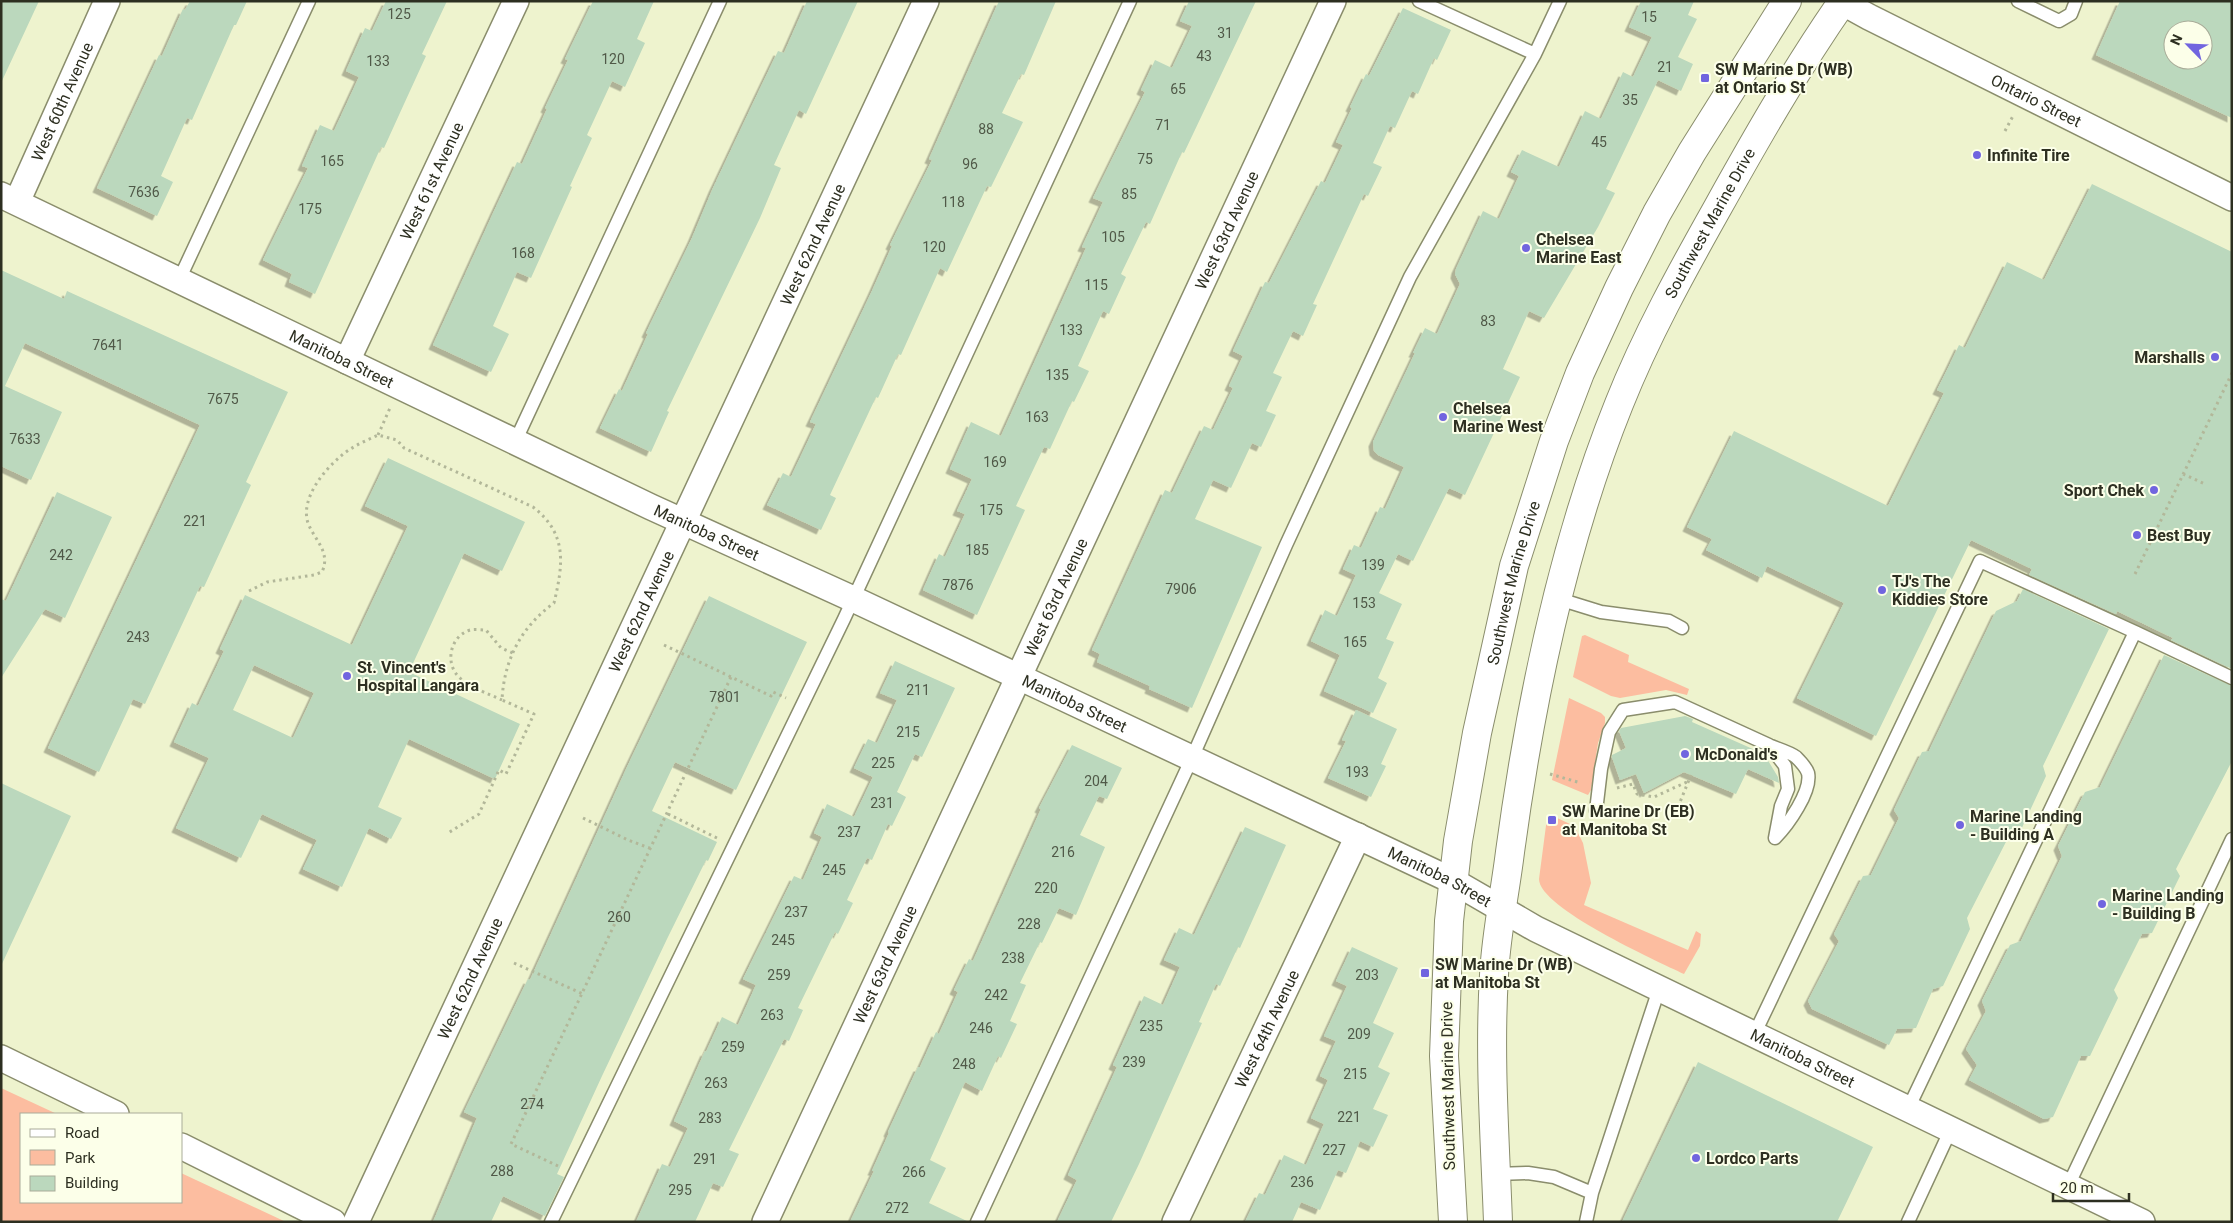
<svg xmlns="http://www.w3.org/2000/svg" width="2233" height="1223" font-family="Roboto,sans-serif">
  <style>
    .green { fill: #fcbda0 }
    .building { fill: #bbd8bd; fill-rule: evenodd; filter: url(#shadow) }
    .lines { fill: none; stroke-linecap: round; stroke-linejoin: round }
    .service-casing { stroke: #8a8d6c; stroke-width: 15 }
    .minor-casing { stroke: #8a8d6c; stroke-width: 28 }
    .primary-casing { stroke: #8a8d6c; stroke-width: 30 }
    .path { stroke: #b2b799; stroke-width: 3; stroke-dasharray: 2.5 4; stroke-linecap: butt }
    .service { stroke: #fff; stroke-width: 12 }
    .minor { stroke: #fff; stroke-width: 25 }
    .primary { stroke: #fff; stroke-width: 28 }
    .poi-dot { fill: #7165df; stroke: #fcffe9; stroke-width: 2 }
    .labels { text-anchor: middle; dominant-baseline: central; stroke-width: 4; stroke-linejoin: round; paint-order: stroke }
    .number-label { font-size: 14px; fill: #505948 }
    .poi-label { font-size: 16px; font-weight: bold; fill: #2d2f21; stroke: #fcffe9; text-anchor: start }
    .street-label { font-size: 16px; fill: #2d2f21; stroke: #fcffe9 }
  </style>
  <defs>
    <filter id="shadow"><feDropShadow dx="-4.5" dy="4.5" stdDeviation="0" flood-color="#0004"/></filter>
  </defs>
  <rect width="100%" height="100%" fill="#eef3ce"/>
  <!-- green -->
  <path class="green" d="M 1585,635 L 1629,655 L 1628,662 L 1689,689 L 1687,695 L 1666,690 L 1620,698 L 1611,696 L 1573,677 L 1582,636 Z
    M 1569,698 L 1601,713 L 1605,717 L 1605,723 L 1598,743 L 1591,790 L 1588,795 L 1552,780 Z
    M 1553,816 L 1570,824 L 1577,831 L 1583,843 L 1591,883 L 1584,905 L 1688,950 L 1696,931 L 1701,934 L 1700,946 L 1684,974 C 1657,961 1539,908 1539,879 L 1547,818 Z
    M 1,1088 L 57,1114 L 21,1114 L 21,1202 L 181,1202 L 181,1173 L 286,1222 L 1,1222 Z"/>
  <!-- building -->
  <path class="building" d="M 1,1 L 39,1 L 1,83 Z
    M 190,1 L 247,1 L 236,25 L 234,25 L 192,120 L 187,118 L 161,176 L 173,182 L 157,216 L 97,188 L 159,55 L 162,56 L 183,9 L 185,10 Z
    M 386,1 L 447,1 L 422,54 L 426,56 L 404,104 L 384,148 L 381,147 L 315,294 L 289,282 L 292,274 L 263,260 L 308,168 L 302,166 L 320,125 L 334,131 L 359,77 L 346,71 L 365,28 L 372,31 Z
    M 593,1 L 654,1 L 637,39 L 645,43 L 625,87 L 612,81 L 587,135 L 592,138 L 570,186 L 572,187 L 531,278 L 517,272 L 493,326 L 509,334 L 491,372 L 433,345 L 495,209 L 517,162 L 522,164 L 547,109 L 545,108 L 568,60 L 565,59 Z
    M 807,1 L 858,1 L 806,114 L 799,110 L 774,165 L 781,168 L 760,218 L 667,411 L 669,412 L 651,452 L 600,428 L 619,389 L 622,391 L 648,334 L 646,333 L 692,238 L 713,188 L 756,97 L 778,51 L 784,53 Z
    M 999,1 L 1056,1 L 1024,75 L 1021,74 L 1002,113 L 1023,122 L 991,187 L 987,186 L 947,272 L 940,268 L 901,355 L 898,354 L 878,398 L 876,397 L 830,495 L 836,498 L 821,530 L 767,505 L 783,473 L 791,477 L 816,424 L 810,422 L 872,291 L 892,246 L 890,245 L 932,160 L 929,159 Z
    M 1189,1 L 1256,1 L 1184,153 L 1182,152 L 1150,224 L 1146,222 L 1121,274 L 1126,277 L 1109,314 L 1103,311 L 1078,366 L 1089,371 L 1074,402 L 1072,401 L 1050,449 L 1044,447 L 1016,506 L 1025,510 L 977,615 L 923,590 L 939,554 L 945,557 L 965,514 L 957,511 L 972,479 L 950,469 L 971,422 L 1001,436 L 1086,248 L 1082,247 L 1103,202 L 1093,198 L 1145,92 L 1141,90 L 1155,60 L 1172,68 L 1192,26 L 1180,21 Z
    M 1641,1 L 1694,1 L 1688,15 L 1697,19 L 1678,57 L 1693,64 L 1681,91 L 1658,80 L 1606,189 L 1615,193 L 1598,227 L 1544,318 L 1529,311 L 1503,369 L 1520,377 L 1465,495 L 1449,488 L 1413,561 L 1398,554 L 1379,593 L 1402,604 L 1386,639 L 1394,642 L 1378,678 L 1387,683 L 1373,713 L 1324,691 L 1340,655 L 1311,641 L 1325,610 L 1337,616 L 1356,575 L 1343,569 L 1354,545 L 1361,548 L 1380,507 L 1385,509 L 1404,467 L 1378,455 L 1374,451 L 1373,442 L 1415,353 L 1413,353 L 1425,328 L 1437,334 L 1460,284 L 1455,274 L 1456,269 L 1483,211 L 1499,219 L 1519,176 L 1511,172 L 1522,150 L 1559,167 L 1585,111 L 1601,119 L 1623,72 L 1633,77 L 1652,37 L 1629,27 Z
    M 2120,1 L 2232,1 L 2232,118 L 2096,55 ZM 2173,30 L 2203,30 L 2203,60 L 2173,60 Z
    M 1403,8 L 1451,30 L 1437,60 L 1434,58 L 1418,94 L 1412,91 L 1395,128 L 1390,126 L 1373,163 L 1382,167 L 1368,196 L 1364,194 L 1313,304 L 1317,305 L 1303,336 L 1293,331 L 1273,373 L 1282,377 L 1266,411 L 1276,415 L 1261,447 L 1252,443 L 1231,488 L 1213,480 L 1195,519 L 1262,547 L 1192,708 L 1149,689 L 1150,686 L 1097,662 L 1100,654 L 1092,650 L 1165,490 L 1172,493 L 1204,426 L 1213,430 L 1233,388 L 1229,386 L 1243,356 L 1233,351 L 1265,282 L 1269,283 L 1321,181 L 1325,183 L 1343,145 L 1336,142 L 1352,108 L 1350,107 L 1366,74 L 1369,76 Z
    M 2092,184 L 2232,252 L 2232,669 L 2171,640 L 2173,638 L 2117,611 L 2116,614 L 2029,575 L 2032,569 L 1971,540 L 1876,736 L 1797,698 L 1844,603 L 1767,566 L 1762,578 L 1706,550 L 1712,539 L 1687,527 L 1734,431 L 1888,506 L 1944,393 L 1937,390 L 1949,366 L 1959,345 L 1965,348 L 2007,262 L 2044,280 Z
    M 1,270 L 64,299 L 67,291 L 288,392 L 246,482 L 251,485 L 204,587 L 200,586 L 145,704 L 133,699 L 99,772 L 48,748 L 200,425 L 25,343 L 5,386 L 62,412 L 31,480 L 1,466 Z
    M 388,458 L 525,522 L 502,571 L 464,553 L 409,672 L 520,724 L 495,779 L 409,739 L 378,807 L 402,818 L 391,839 L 369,828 L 342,887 L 303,869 L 317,840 L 262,814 L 241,858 L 176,828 L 209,758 L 174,742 L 192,703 L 198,706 L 224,651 L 220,649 L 245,595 L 352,645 L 408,526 L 365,506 ZM 254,665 L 314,693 L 293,738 L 233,710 Z
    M 57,492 L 112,517 L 65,618 L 45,609 L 1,678 L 1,599 L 6,601 Z
    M 2023,589 L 2109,629 L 2043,766 L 2046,776 L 2020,832 L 2010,834 L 1967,918 L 1970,929 L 1943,986 L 1933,989 L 1916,1028 L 1897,1029 L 1889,1045 L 1812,1009 L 1808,1001 L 1839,941 L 1834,934 L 1863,876 L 1871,875 L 1899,818 L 1894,810 L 1922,752 L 1929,751 L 1996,611 L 2017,601 Z
    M 709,596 L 807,642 L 736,790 L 675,762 L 652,811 L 717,842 L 708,861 L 706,860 L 667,939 L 602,1076 L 557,1174 L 564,1177 L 545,1216 L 503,1196 L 491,1222 L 433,1222 L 477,1118 L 464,1112 L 528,979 L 530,980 L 628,765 Z
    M 2164,655 L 2232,686 L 2232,761 L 2176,869 L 2180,876 L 2152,933 L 2142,934 L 2114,990 L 2118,998 L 2090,1056 L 2081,1056 L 2053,1117 L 2044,1119 L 1969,1080 L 1977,1065 L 1966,1049 L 1986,1011 L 1982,1001 L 2010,945 L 2021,941 L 2062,856 L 2058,846 L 2085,792 L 2100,787 Z
    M 895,661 L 955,688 L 922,757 L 915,754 L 897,792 L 906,797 L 892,826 L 888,824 L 872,860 L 867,858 L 847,900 L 853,903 L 838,934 L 835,932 L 798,1008 L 803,1010 L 789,1041 L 784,1039 L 729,1150 L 739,1154 L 723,1187 L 713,1183 L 695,1222 L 636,1222 L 662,1164 L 670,1167 L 688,1128 L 674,1121 L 705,1051 L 706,1052 L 722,1017 L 738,1025 L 756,985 L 743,979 L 794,876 L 803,880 L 822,837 L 814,833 L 827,804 L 854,817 L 873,777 L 854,768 L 868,739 L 877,743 L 897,700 L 880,693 Z
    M 1356,710 L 1397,729 L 1381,764 L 1386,766 L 1371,797 L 1328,778 L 1346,741 L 1342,740 Z
    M 1685,716 L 1693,719 L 1692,722 L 1764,754 L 1778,777 L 1779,783 L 1748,769 L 1736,794 L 1684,772 L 1644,793 L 1636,774 L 1620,780 L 1612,757 L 1612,755 L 1626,748 L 1619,731 L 1621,728 Z
    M 1072,745 L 1122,768 L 1107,799 L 1099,796 L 1080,835 L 1105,847 L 1076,915 L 1059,908 L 1042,943 L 1040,942 L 1020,983 L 1026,985 L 1010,1021 L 1017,1024 L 1001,1058 L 998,1056 L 982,1091 L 965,1082 L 930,1160 L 946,1168 L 929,1203 L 969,1222 L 850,1222 L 874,1171 L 872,1171 L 889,1133 L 888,1132 L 918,1067 L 920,1067 L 936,1032 L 939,1034 L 958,992 L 954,990 L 969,959 L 973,961 L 1041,809 L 1039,808 Z
    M 1,783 L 71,816 L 1,966 Z
    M 1245,827 L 1286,845 L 1240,948 L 1238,947 L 1220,986 L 1216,984 L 1199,1022 L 1202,1023 L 1139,1164 L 1111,1222 L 1057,1222 L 1077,1180 L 1068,1175 L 1117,1067 L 1113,1065 L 1144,996 L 1163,1005 L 1180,967 L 1164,960 L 1179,928 L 1194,935 Z
    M 1352,947 L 1398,968 L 1373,1023 L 1394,1033 L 1378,1067 L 1390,1073 L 1373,1109 L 1388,1115 L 1373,1147 L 1360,1141 L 1346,1173 L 1338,1170 L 1320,1210 L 1301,1202 L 1292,1222 L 1245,1222 L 1259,1193 L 1265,1195 L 1284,1155 L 1306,1165 L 1324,1124 L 1311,1118 L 1328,1080 L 1320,1076 L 1336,1041 L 1324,1036 L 1347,986 L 1336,981 Z
    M 1698,1062 L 1873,1147 L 1837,1222 L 1622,1222 Z"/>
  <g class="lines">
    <!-- service casing -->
    <g class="service-casing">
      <path id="service" d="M 1419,1 L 1535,54
        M 2018,1 L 2059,21 L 2071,14 L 2076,1
        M 179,280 L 309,1
        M 515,442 L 720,1
        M 1559,599 L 1601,612 L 1669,621 L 1682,628
        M 1771,746 C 1778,749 1789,752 1796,757 C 1800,761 1806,767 1808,773 C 1812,791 1788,825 1775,838
        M 1596,811 L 1601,769 L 1609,732 L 1623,710 L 1675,702 L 1769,745 L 1785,766 L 1788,789 L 1781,806 L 1775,838
        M 1754,1035 L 1980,561 L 2135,632
        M 1908,1109 L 2135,632 L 2232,678
        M 1496,1174 L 1528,1173 L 1554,1177 L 1592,1193 L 1586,1222
        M 2068,1186 L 2232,839
        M 1592,1193 L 1659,989
        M 551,1222 L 844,619 L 1130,1
        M 977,1222 L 1192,758 L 1286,545 L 1410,277 L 1535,54 L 1560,1
        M 1908,1222 L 1951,1129"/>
    </g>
    <!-- minor casing -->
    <g class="minor-casing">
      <g id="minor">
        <path id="s1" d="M 1840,1 L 1869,17 L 2232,198"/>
        <path id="s2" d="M 1,195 L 651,507 L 853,599 L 1453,881 L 1536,929 L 2142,1222"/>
        <path id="s3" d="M 17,202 L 107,1"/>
        <path id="s4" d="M 347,361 L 516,1"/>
        <path d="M 1,1058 L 116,1114"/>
        <path d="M 181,1146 L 333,1222"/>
        <path id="s5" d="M 356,1222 L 926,1"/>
        <path id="s6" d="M 765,1222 L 1333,1"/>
        <path id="s7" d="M 1175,1222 L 1358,836"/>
      </g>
    </g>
    <!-- primary casing -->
    <g class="primary-casing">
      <g id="primary">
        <path id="s8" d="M 1453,1222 L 1444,1056 L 1449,921 L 1458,841 L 1477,733 L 1514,566 L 1554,441 L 1580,373 L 1619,288 L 1657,213 L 1692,152 L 1787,1"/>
        <path id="s9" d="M 1498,1222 C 1495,1140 1489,1057 1494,975 C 1496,934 1505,893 1510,852 C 1530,704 1563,543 1619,404 C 1646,336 1682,271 1718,207 C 1757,137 1797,67 1843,1"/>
      </g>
    </g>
    <!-- path -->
    <path class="path" d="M 2005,131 L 2013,116
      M 378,435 L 390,408
      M 2183,474 L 2205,484
      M 2231,497 L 2232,497
      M 2135,574 L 2232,373
      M 249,591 L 267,582 L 314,575 L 322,572 C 331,552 315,541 308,523 C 300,499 324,470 341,456 C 351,447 365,441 378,435 L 397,440 L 404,448 L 533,507 C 568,534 563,565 554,603 C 521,627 504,660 502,700 L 534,714 L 506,774 L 499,770 L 479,814 L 448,833
      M 664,645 L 771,696 L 773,692 L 786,698
      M 502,700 C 489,694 471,688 460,678 C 444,664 450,636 470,630 C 475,629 482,630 486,630 L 501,648 L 513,653
      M 1550,774 L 1581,783
      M 1617,788 L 1633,784 L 1637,794 L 1654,797 L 1689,781
      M 1678,807 L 1691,775
      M 668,814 L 717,838
      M 583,818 L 628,840 L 652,849
      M 514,963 L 583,994
      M 558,1166 L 511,1144 L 731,677"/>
    <!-- service -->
    <use href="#service" class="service"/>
    <!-- minor -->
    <use href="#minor" class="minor"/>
    <!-- primary -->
    <use href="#primary" class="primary"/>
  </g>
  <!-- markers -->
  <g class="poi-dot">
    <rect x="1700" y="73" width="10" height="10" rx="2.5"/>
    <circle cx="1977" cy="155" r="5"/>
    <circle cx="1526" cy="248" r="5"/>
    <circle cx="2215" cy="357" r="5"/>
    <circle cx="1443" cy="417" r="5"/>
    <circle cx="2154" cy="490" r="5"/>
    <circle cx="2137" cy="535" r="5"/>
    <circle cx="1882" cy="590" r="5"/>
    <circle cx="347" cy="676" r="5"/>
    <circle cx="1685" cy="754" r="5"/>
    <rect x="1547" y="815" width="10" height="10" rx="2.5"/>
    <circle cx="1960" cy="825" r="5"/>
    <circle cx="2102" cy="904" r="5"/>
    <rect x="1420" y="968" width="10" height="10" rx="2.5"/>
    <circle cx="1696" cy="1158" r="5"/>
  </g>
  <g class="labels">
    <!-- number labels -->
    <g class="number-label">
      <text x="399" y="14">125</text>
      <text x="1649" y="17">15</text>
      <text x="1225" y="33">31</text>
      <text x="1204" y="56">43</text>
      <text x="613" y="59">120</text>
      <text x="378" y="61">133</text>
      <text x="1665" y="67">21</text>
      <text x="1178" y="89">65</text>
      <text x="1630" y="100">35</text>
      <text x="1163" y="125">71</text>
      <text x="986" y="129">88</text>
      <text x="1599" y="142">45</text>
      <text x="1145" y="159">75</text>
      <text x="332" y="161">165</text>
      <text x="970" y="164">96</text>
      <text x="144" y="192">7636</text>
      <text x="1129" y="194">85</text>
      <text x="953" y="202">118</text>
      <text x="310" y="209">175</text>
      <text x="1113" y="237">105</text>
      <text x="934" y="247">120</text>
      <text x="523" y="253">168</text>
      <text x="1096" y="285">115</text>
      <text x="1488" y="321">83</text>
      <text x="1071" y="330">133</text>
      <text x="108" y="345">7641</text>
      <text x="1057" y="375">135</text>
      <text x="223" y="399">7675</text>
      <text x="1037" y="417">163</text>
      <text x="25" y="439">7633</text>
      <text x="995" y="462">169</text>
      <text x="991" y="510">175</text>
      <text x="195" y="521">221</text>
      <text x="977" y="550">185</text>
      <text x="61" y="555">242</text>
      <text x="1373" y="565">139</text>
      <text x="958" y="585">7876</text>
      <text x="1181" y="589">7906</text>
      <text x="1364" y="603">153</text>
      <text x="138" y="637">243</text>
      <text x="1355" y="642">165</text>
      <text x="918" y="690">211</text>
      <text x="725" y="697">7801</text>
      <text x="908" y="732">215</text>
      <text x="883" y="763">225</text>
      <text x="1357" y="772">193</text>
      <text x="1096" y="781">204</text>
      <text x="882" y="803">231</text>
      <text x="849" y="832">237</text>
      <text x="1063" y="852">216</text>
      <text x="834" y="870">245</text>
      <text x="1046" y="888">220</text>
      <text x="796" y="912">237</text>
      <text x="619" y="917">260</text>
      <text x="1029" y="924">228</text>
      <text x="783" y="940">245</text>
      <text x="1013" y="958">238</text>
      <text x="779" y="975">259</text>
      <text x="1367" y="975">203</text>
      <text x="996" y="995">242</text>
      <text x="772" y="1015">263</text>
      <text x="1151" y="1026">235</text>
      <text x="981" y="1028">246</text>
      <text x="1359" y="1034">209</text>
      <text x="733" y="1047">259</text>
      <text x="1134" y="1062">239</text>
      <text x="964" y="1064">248</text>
      <text x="1355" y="1074">215</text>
      <text x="716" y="1083">263</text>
      <text x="532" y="1104">274</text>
      <text x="1349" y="1117">221</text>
      <text x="710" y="1118">283</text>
      <text x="1334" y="1150">227</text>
      <text x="705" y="1159">291</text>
      <text x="502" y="1171">288</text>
      <text x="914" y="1172">266</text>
      <text x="1302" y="1182">236</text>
      <text x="680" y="1190">295</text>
      <text x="897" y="1208">272</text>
    </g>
    <!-- poi labels -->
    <g class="poi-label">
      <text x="1715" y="69">SW Marine Dr (WB)<tspan x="1715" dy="18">at Ontario St</tspan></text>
      <text x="1987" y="155">Infinite Tire</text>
      <text x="1536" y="239">Chelsea<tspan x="1536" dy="18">Marine East</tspan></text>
      <text x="2205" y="357" text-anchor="end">Marshalls</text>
      <text x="1453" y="408">Chelsea<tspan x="1453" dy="18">Marine West</tspan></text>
      <text x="2144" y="490" text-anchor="end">Sport Chek</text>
      <text x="2147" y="535">Best Buy</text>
      <text x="1892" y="581">TJ's The<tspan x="1892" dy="18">Kiddies Store</tspan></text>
      <text x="357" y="667">St. Vincent's<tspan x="357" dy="18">Hospital Langara</tspan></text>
      <text x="1695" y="754">McDonald's</text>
      <text x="1562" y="811">SW Marine Dr (EB)<tspan x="1562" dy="18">at Manitoba St</tspan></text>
      <text x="1970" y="816">Marine Landing<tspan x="1970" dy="18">- Building A</tspan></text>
      <text x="2112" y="895">Marine Landing<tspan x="2112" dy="18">- Building B</tspan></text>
      <text x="1435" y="964">SW Marine Dr (WB)<tspan x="1435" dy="18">at Manitoba St</tspan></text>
      <text x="1706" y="1158">Lordco Parts</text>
    </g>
    <!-- street labels -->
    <g class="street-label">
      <text stroke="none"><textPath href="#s1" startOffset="220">Ontario Street</textPath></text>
      <text stroke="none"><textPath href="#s3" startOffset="110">West 60th Avenue</textPath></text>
      <text stroke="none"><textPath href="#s4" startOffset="199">West 61st Avenue</textPath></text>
      <text stroke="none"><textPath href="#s9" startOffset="1036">Southwest Marine Drive</textPath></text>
      <text stroke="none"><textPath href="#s6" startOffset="1094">West 63rd Avenue</textPath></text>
      <text stroke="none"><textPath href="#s5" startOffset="1079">West 62nd Avenue</textPath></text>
      <text stroke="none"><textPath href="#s2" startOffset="378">Manitoba Street</textPath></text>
      <text stroke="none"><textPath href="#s2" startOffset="782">Manitoba Street</textPath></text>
      <text stroke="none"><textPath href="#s8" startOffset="646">Southwest Marine Drive</textPath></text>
      <text stroke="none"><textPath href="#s6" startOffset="689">West 63rd Avenue</textPath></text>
      <text stroke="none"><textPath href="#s5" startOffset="674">West 62nd Avenue</textPath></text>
      <text stroke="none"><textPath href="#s2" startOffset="1188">Manitoba Street</textPath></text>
      <text stroke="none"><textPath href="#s2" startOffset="1592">Manitoba Street</textPath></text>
      <text stroke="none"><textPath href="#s6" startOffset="284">West 63rd Avenue</textPath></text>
      <text stroke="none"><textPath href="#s5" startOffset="269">West 62nd Avenue</textPath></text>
      <text stroke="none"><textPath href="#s7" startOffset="214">West 64th Avenue</textPath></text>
      <text stroke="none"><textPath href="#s2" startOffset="1998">Manitoba Street</textPath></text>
      <text transform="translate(1448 1086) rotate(-91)">Southwest Marine Drive</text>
    </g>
  </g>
  <!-- border -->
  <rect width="2233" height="1223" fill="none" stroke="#2d2f21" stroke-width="5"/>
  <!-- legend -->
  <rect x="20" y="1113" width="162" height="90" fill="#fcffe9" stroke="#a9ac99"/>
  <rect x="30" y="1129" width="25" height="8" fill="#ffffff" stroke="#a9ac99"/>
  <text x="65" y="1138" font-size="15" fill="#2d2f21">Road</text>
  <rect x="30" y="1150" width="25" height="15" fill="#fcbda0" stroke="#a9ac99"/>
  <text x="65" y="1163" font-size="15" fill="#2d2f21">Park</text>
  <rect x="30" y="1176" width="25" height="15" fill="#bbd8bd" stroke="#a9ac99"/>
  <text x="65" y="1188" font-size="15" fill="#2d2f21">Building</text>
  <!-- north arrow -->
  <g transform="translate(2188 45) rotate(294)"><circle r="24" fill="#fcffe9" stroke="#a9ac99"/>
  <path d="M0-4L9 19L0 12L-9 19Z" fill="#7165df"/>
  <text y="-8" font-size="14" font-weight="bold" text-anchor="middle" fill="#2d2f21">N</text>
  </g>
  <!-- scale -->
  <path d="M2053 1193v8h76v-8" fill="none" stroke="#2d2f21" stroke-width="2.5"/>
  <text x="2060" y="1193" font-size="15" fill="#2d2f21" stroke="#fcffe9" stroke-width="4" paint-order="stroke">20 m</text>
</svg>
